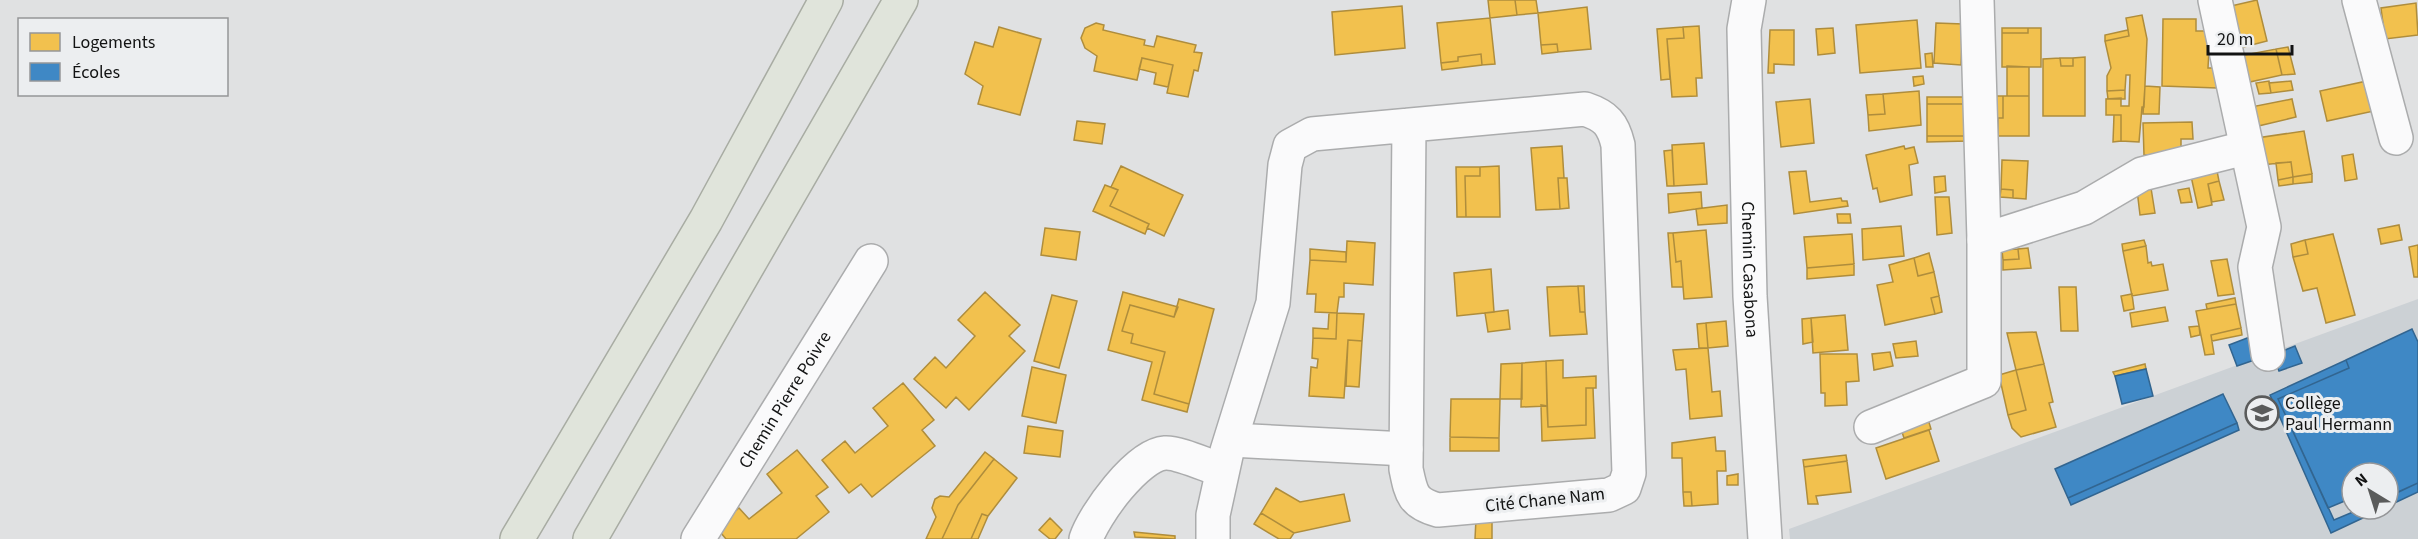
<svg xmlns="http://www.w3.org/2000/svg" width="2418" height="539" font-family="'Source Sans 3',sans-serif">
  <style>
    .built { fill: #ccd1d5; fill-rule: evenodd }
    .homes { fill: #f2c14e; stroke: #af8d3c; stroke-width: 1.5 }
    .schools { fill: #3f88c5; stroke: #326590; stroke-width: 1.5 }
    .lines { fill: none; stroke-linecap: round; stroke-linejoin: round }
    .minor-casing { stroke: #abacad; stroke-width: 36 }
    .highway-casing { stroke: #a8aca3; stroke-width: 36 }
    .minor { stroke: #fafafb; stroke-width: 33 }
    .highway { stroke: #e0e4db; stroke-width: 33 }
    .labels { text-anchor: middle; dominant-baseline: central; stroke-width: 6; stroke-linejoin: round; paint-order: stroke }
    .street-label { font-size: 18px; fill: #121313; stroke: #eceef0 }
    .poi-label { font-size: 18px; fill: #121313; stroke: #eceef0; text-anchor: start }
  </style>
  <rect width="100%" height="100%" fill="#e0e1e2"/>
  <!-- built -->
  <path class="built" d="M 2418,299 L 2418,539 L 1790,539 L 1789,529 ZM 2352,473 L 2388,473 L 2388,509 L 2352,509 Z"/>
  <!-- homes -->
  <path class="homes" d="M 1488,0 L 1515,0 L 1517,15 L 1490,18 Z
    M 1515,0 L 1536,0 L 1538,13 L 1517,15 Z
    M 2257,0 L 2267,41 L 2228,51 L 2218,9 Z
    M 2416,3 L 2418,35 L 2385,39 L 2381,8 Z
    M 1402,6 L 1405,48 L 1335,55 L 1332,12 Z
    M 1587,7 L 1591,49 L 1558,52 L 1557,44 L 1541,45 L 1538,13 Z
    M 2142,15 L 2147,39 L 2144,107 L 2142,107 L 2139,142 L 2121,141 L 2121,115 L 2106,115 L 2106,99 L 2121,98 L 2121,106 L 2129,106 L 2130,75 L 2126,75 L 2125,90 L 2107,91 L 2107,76 L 2111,68 L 2105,41 L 2129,36 L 2126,18 Z
    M 1490,18 L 1495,64 L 1482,65 L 1481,54 L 1458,57 L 1458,61 L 1441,63 L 1437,23 Z
    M 2163,19 L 2196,19 L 2196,31 L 2210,31 L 2208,68 L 2216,68 L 2217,88 L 2162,86 Z
    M 1917,20 L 1921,68 L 1860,73 L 1856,25 Z
    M 1096,23 L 1104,25 L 1103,30 L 1145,40 L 1144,45 L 1154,47 L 1157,36 L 1196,45 L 1194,52 L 1202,53 L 1198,71 L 1194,70 L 1188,97 L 1167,93 L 1173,65 L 1142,58 L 1137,80 L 1094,71 L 1097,56 L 1085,48 L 1081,38 L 1085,28 Z
    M 1936,23 L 1963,24 L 1961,65 L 1934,63 Z
    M 1699,26 L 1702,78 L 1696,78 L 1697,96 L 1672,97 L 1667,39 L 1684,38 L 1683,27 Z
    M 999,27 L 1041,39 L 1020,115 L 978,104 L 983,86 L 965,74 L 975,42 L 993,47 Z
    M 1683,27 L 1684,38 L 1667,39 L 1670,79 L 1661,80 L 1657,29 Z
    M 1833,28 L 1835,53 L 1818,55 L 1816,29 Z
    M 2002,28 L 2028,28 L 2028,33 L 2002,33 Z
    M 2028,28 L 2041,28 L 2041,67 L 2002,67 L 2002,33 L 2028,33 Z
    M 1770,30 L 1794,30 L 1794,65 L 1774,64 L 1774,73 L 1768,73 Z
    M 2128,30 L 2129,36 L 2105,41 L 2105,35 Z
    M 1557,44 L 1558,52 L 1542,54 L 1541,45 Z
    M 2288,47 L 2295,74 L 2282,75 L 2276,49 Z
    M 2276,49 L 2282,75 L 2245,83 L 2239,56 Z
    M 1932,53 L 1933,67 L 1926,67 L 1925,54 Z
    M 1481,54 L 1482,65 L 1442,70 L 1441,63 L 1458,61 L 1458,57 Z
    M 2085,57 L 2085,116 L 2043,116 L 2043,59 L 2060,58 L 2061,66 L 2073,66 L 2073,58 Z
    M 1142,58 L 1173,65 L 1168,87 L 1154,84 L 1156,73 L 1139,69 Z
    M 2060,58 L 2073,58 L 2073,66 L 2061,66 Z
    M 2007,66 L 2029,67 L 2029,96 L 2007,96 Z
    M 1923,76 L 1924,84 L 1914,86 L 1913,77 Z
    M 2269,81 L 2271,93 L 2259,94 L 2256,83 Z
    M 2291,81 L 2293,90 L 2271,93 L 2269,83 Z
    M 2367,81 L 2374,111 L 2327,121 L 2320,91 Z
    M 2145,86 L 2160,87 L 2159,114 L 2143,114 Z
    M 2125,90 L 2125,99 L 2108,99 L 2107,91 Z
    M 1919,91 L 1921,125 L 1869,131 L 1868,115 L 1885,114 L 1883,94 Z
    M 1883,94 L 1885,114 L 1868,115 L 1866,95 Z
    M 1991,96 L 2003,96 L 2003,118 L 1998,118 L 1998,136 L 1991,137 Z
    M 2003,96 L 2029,96 L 2029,136 L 1998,136 L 1998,118 L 2003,118 Z
    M 1927,97 L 1963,97 L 1964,104 L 1927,104 Z
    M 1810,99 L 1814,143 L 1781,147 L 1776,102 Z
    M 2292,99 L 2296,117 L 2254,127 L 2251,107 Z
    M 1927,104 L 1964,104 L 1968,136 L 1927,136 Z
    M 2114,115 L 2121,115 L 2121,141 L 2113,142 Z
    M 1077,121 L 1105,124 L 1102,144 L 1074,140 Z
    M 2192,122 L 2193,139 L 2181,139 L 2181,155 L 2144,155 L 2143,123 Z
    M 2304,131 L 2312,174 L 2293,177 L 2291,162 L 2261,165 L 2257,138 Z
    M 1927,136 L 1968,136 L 1968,141 L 1927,142 Z
    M 1704,143 L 1707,184 L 1674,186 L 1672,145 Z
    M 1562,146 L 1564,178 L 1558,178 L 1560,209 L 1536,210 L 1531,148 Z
    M 1904,146 L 1905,149 L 1914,147 L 1918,163 L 1909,165 L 1912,195 L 1880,202 L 1877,188 L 1873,189 L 1866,155 Z
    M 1672,150 L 1674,186 L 1667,186 L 1664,151 Z
    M 2353,154 L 2357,179 L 2345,181 L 2342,156 Z
    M 2002,160 L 2028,161 L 2026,199 L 2013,198 L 2013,190 L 2001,189 Z
    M 2215,161 L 2219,181 L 2208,184 L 2212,205 L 2198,208 L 2189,167 Z
    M 2291,162 L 2293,177 L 2278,180 L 2276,163 Z
    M 1121,166 L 1183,195 L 1164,236 L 1147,228 L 1149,224 L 1110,206 L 1118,190 L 1111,187 Z
    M 1499,166 L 1500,217 L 1466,217 L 1465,176 L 1480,176 L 1480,167 Z
    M 1456,167 L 1480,167 L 1480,176 L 1465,176 L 1466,217 L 1457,217 Z
    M 1806,171 L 1810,202 L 1841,198 L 1842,201 L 1847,201 L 1848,206 L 1794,214 L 1789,172 Z
    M 2312,174 L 2312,182 L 2293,184 L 2293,177 Z
    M 1945,176 L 1946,191 L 1935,193 L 1934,177 Z
    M 2293,177 L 2293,184 L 2279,186 L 2278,180 Z
    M 1558,178 L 1567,178 L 1569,208 L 1560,209 Z
    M 2219,181 L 2224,200 L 2212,202 L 2208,184 Z
    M 1105,185 L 1118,190 L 1110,206 L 1149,224 L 1145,234 L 1093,211 Z
    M 2151,188 L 2155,213 L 2140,215 L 2137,190 Z
    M 2189,188 L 2192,202 L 2181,203 L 2178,190 Z
    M 2001,189 L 2013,190 L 2013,198 L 2000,197 Z
    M 1701,192 L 1702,208 L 1669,213 L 1668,194 Z
    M 1935,197 L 1949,197 L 1952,233 L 1937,235 Z
    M 1727,205 L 1727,223 L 1698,225 L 1696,209 Z
    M 1837,214 L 1850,214 L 1851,223 L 1838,223 Z
    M 2399,225 L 2402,240 L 2381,244 L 2378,229 Z
    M 1901,226 L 1904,256 L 1863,260 L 1862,229 Z
    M 1045,228 L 1080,232 L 1076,260 L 1041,255 Z
    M 1706,230 L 1712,297 L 1684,299 L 1681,261 L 1676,262 L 1673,233 Z
    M 1668,233 L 1673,233 L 1676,262 L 1681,261 L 1683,287 L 1672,287 Z
    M 1852,234 L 1854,264 L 1807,268 L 1804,237 Z
    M 2333,234 L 2355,315 L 2326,323 L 2317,288 L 2303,291 L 2293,257 L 2308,254 L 2305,240 Z
    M 2144,240 L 2146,246 L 2123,251 L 2122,244 Z
    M 2305,240 L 2308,254 L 2293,257 L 2291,244 Z
    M 1347,241 L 1375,243 L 1373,285 L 1344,283 L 1344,297 L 1339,297 L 1337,313 L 1315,312 L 1316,294 L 1307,294 L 1310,260 L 1346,262 Z
    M 2418,245 L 2418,277 L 2414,277 L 2409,247 Z
    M 2146,246 L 2148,263 L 2151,262 L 2152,266 L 2163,264 L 2168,290 L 2132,296 L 2123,251 Z
    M 2028,248 L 2031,268 L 2003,270 L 2003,260 L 2019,259 L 2018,249 Z
    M 1310,249 L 1346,252 L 1346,262 L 1310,260 Z
    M 2018,249 L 2019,259 L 2003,260 L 2002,250 Z
    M 1929,253 L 1934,272 L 1918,276 L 1914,258 Z
    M 1914,258 L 1918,276 L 1934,272 L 1939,296 L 1931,298 L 1935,314 L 1885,325 L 1877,285 L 1893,282 L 1889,265 Z
    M 2227,259 L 2234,294 L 2218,296 L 2211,261 Z
    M 1854,264 L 1854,275 L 1807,279 L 1807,268 Z
    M 1491,269 L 1494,312 L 1457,316 L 1454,273 Z
    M 1578,286 L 1580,312 L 1585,312 L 1587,334 L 1550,336 L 1547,287 Z
    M 1578,286 L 1584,286 L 1585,312 L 1580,312 Z
    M 2059,287 L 2076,287 L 2078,331 L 2061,331 Z
    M 985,292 L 1020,325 L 1009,336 L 1025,351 L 969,410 L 956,397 L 946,408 L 914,379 L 935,357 L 946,368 L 975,336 L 958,320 Z
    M 1123,292 L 1178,307 L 1174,317 L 1130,305 L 1122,331 L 1133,334 L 1131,343 L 1165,352 L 1154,394 L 1189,404 L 1187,412 L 1142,400 L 1152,362 L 1108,350 Z
    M 2132,294 L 2134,309 L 2124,311 L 2121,296 Z
    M 1052,295 L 1077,301 L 1059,368 L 1034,361 Z
    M 1939,296 L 1942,312 L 1935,314 L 1931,298 Z
    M 2235,298 L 2236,304 L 2207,309 L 2206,304 Z
    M 1179,299 L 1214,309 L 1189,404 L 1154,394 L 1165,352 L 1131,343 L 1133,334 L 1122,331 L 1130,305 L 1174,317 Z
    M 2236,304 L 2241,328 L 2211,335 L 2214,354 L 2205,355 L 2196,311 Z
    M 2165,307 L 2168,321 L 2132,327 L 2130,313 Z
    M 1508,310 L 1510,329 L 1488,332 L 1485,313 Z
    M 1329,313 L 1337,313 L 1336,339 L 1313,338 L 1313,328 L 1328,329 Z
    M 1337,313 L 1364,314 L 1362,341 L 1348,340 L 1344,398 L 1309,396 L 1311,367 L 1317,368 L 1318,359 L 1312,358 L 1313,338 L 1336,339 Z
    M 1845,315 L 1848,350 L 1813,353 L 1811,318 Z
    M 1811,318 L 1813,342 L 1803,344 L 1802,319 Z
    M 1726,321 L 1728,346 L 1708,348 L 1706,323 Z
    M 1706,323 L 1708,348 L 1699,348 L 1697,324 Z
    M 2199,326 L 2200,335 L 2191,337 L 2189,327 Z
    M 2241,328 L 2242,335 L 2212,341 L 2211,335 Z
    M 2036,332 L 2044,364 L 2016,370 L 2007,333 Z
    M 1348,340 L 1362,341 L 1359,387 L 1346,386 Z
    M 1916,341 L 1918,356 L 1896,358 L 1893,344 Z
    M 1708,348 L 1712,392 L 1720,391 L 1722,416 L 1690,419 L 1686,369 L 1676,370 L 1673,350 Z
    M 1890,352 L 1893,366 L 1874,370 L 1872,354 Z
    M 1820,354 L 1857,354 L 1859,381 L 1846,382 L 1847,405 L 1825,406 L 1825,393 L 1821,393 Z
    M 1563,360 L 1563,378 L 1596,376 L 1596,388 L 1586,388 L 1586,425 L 1548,427 L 1546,361 Z
    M 1546,361 L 1547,406 L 1521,407 L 1522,363 Z
    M 1522,363 L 1522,399 L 1500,399 L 1501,364 Z
    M 2044,364 L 2053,402 L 2049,403 L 2056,427 L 2021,437 L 2012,428 L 2008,415 L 2026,410 L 2016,370 Z
    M 2145,364 L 2146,369 L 2115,376 L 2113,372 Z
    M 1032,367 L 1066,375 L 1056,423 L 1022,416 Z
    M 2016,370 L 2026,410 L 2008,415 L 1999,375 Z
    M 903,383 L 934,420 L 922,430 L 935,446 L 872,497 L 861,484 L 849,493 L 822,460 L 845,441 L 855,453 L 888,426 L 873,408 Z
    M 1586,388 L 1593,388 L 1595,438 L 1542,441 L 1541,405 L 1547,406 L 1548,427 L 1586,425 Z
    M 1451,399 L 1500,399 L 1499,438 L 1450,437 Z
    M 1928,419 L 1931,429 L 1904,438 L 1901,429 Z
    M 1028,426 L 1063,431 L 1060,457 L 1024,453 Z
    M 1929,430 L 1939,461 L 1886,479 L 1876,448 Z
    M 1450,437 L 1499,438 L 1499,451 L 1450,451 Z
    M 1715,437 L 1716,451 L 1725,451 L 1726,471 L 1717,471 L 1718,504 L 1692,506 L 1691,492 L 1683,492 L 1682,458 L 1672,458 L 1672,443 Z
    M 797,450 L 828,487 L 816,496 L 829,512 L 796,539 L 726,539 L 716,527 L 739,508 L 749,519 L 782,493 L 767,474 Z
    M 985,452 L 994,459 L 958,505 L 942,539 L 926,539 L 936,517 L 932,508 L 935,499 L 940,496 L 949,497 Z
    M 1846,455 L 1847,461 L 1804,467 L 1803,460 Z
    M 994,459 L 1017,478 L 988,516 L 982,514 L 971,539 L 942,539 L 958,505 Z
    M 1847,461 L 1851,492 L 1816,496 L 1818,504 L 1808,504 L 1804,467 Z
    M 1738,474 L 1738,485 L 1727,485 L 1727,476 Z
    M 1276,488 L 1300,502 L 1344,494 L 1350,521 L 1294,533 L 1261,513 Z
    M 1683,492 L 1691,492 L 1692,506 L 1684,506 Z
    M 1261,513 L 1294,533 L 1290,539 L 1279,539 L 1254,524 Z
    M 982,514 L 988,516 L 978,539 L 971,539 Z
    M 1492,517 L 1492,539 L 1475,539 L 1476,519 Z
    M 1050,518 L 1062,530 L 1055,539 L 1050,539 L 1039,530 Z
    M 1134,532 L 1175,536 L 1175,539 L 1135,537 Z"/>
  <!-- schools -->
  <path class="schools" d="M 2412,329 L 2418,342 L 2418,483 L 2398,492 L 2393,479 L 2388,482 L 2388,473 L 2352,473 L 2352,498 L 2328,508 L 2278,399 L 2349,368 L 2346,360 Z
    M 2255,335 L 2263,357 L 2237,366 L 2229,345 Z
    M 2295,346 L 2302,363 L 2279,371 L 2273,355 Z
    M 2346,360 L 2349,368 L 2278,399 L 2334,520 L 2360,509 L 2382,509 L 2331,533 L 2270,395 Z
    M 2146,369 L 2153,396 L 2122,404 L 2115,376 Z
    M 2223,394 L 2237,423 L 2068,498 L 2055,469 Z
    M 2237,423 L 2239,430 L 2071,505 L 2068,498 Z
    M 2418,483 L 2418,492 L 2388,506 L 2388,497 Z"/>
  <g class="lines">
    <!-- minor casing -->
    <g class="minor-casing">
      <g id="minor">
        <path id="s1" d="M 1749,0 L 1744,29 L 1750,296 L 1765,539"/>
        <path d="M 2215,0 L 2264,227 L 2255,267 L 2268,354"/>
        <path d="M 2359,0 L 2396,138"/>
        <path d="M 1984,240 L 2084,208 L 2142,174 L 2245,148"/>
        <path d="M 1871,427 L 1984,381 L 1984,240 L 1977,0"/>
        <path d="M 1231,440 L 1406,449"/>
        <path id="s2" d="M 698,539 L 871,261"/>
        <path d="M 1086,539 C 1094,515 1137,455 1165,453 C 1178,452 1208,466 1222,470"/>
        <path d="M 1213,539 L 1213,515 L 1227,451 L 1273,303 L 1285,165 L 1290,146 L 1312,134 L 1585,109 C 1606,116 1613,124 1618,145 L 1629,473 L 1624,488 L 1609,495 L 1438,510 C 1412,503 1411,493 1406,469 L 1409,125"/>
      </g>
    </g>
    <!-- highway casing -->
    <g class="highway-casing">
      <path id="highway" d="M 517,539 L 706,220 L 826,0
        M 590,539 L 901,0"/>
    </g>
    <!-- minor -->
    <use href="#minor" class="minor"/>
    <!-- highway -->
    <use href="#highway" class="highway"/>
  </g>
  <!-- icons -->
  <defs>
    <g id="school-ring" transform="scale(1.725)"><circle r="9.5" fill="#eceef0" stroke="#5a5b5b" stroke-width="1.5"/><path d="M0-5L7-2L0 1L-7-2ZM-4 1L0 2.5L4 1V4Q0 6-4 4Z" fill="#5a5b5b"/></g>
  </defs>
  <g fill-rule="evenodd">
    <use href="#school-ring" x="2262" y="413"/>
  </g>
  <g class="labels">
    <!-- street labels -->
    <g class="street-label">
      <text stroke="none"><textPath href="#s1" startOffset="270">Chemin Casabona</textPath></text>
      <text stroke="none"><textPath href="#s2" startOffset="164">Chemin Pierre Poivre</textPath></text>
      <text transform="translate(1545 500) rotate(-6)">Cité Chane Nam</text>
    </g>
    <!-- poi labels -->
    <g class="poi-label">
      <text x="2285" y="403">Collège<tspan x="2285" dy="21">Paul Hermann</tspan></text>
    </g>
  </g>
  <!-- legend -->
  <rect x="18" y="18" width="210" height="78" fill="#eceef0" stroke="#959698" stroke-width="1.5"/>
  <rect x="30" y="33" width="30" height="18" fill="#f2c14e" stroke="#959698" stroke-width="1.5"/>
  <text x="72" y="48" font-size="18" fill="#121313">Logements</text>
  <rect x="30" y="63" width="30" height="18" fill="#3f88c5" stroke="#959698" stroke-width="1.5"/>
  <text x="72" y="78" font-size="18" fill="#121313">Écoles</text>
  <!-- north arrow -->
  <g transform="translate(2370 491) rotate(322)"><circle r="28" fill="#eceef0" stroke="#959698" stroke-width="1.5"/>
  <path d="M0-4.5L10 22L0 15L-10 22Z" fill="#5a5b5b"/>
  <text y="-9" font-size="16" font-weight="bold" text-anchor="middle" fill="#121313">N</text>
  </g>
  <!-- scale -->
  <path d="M2208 45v9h84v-9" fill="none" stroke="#121313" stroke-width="3"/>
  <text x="2217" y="45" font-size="18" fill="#121313" stroke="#eceef0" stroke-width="4.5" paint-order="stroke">20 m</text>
</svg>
